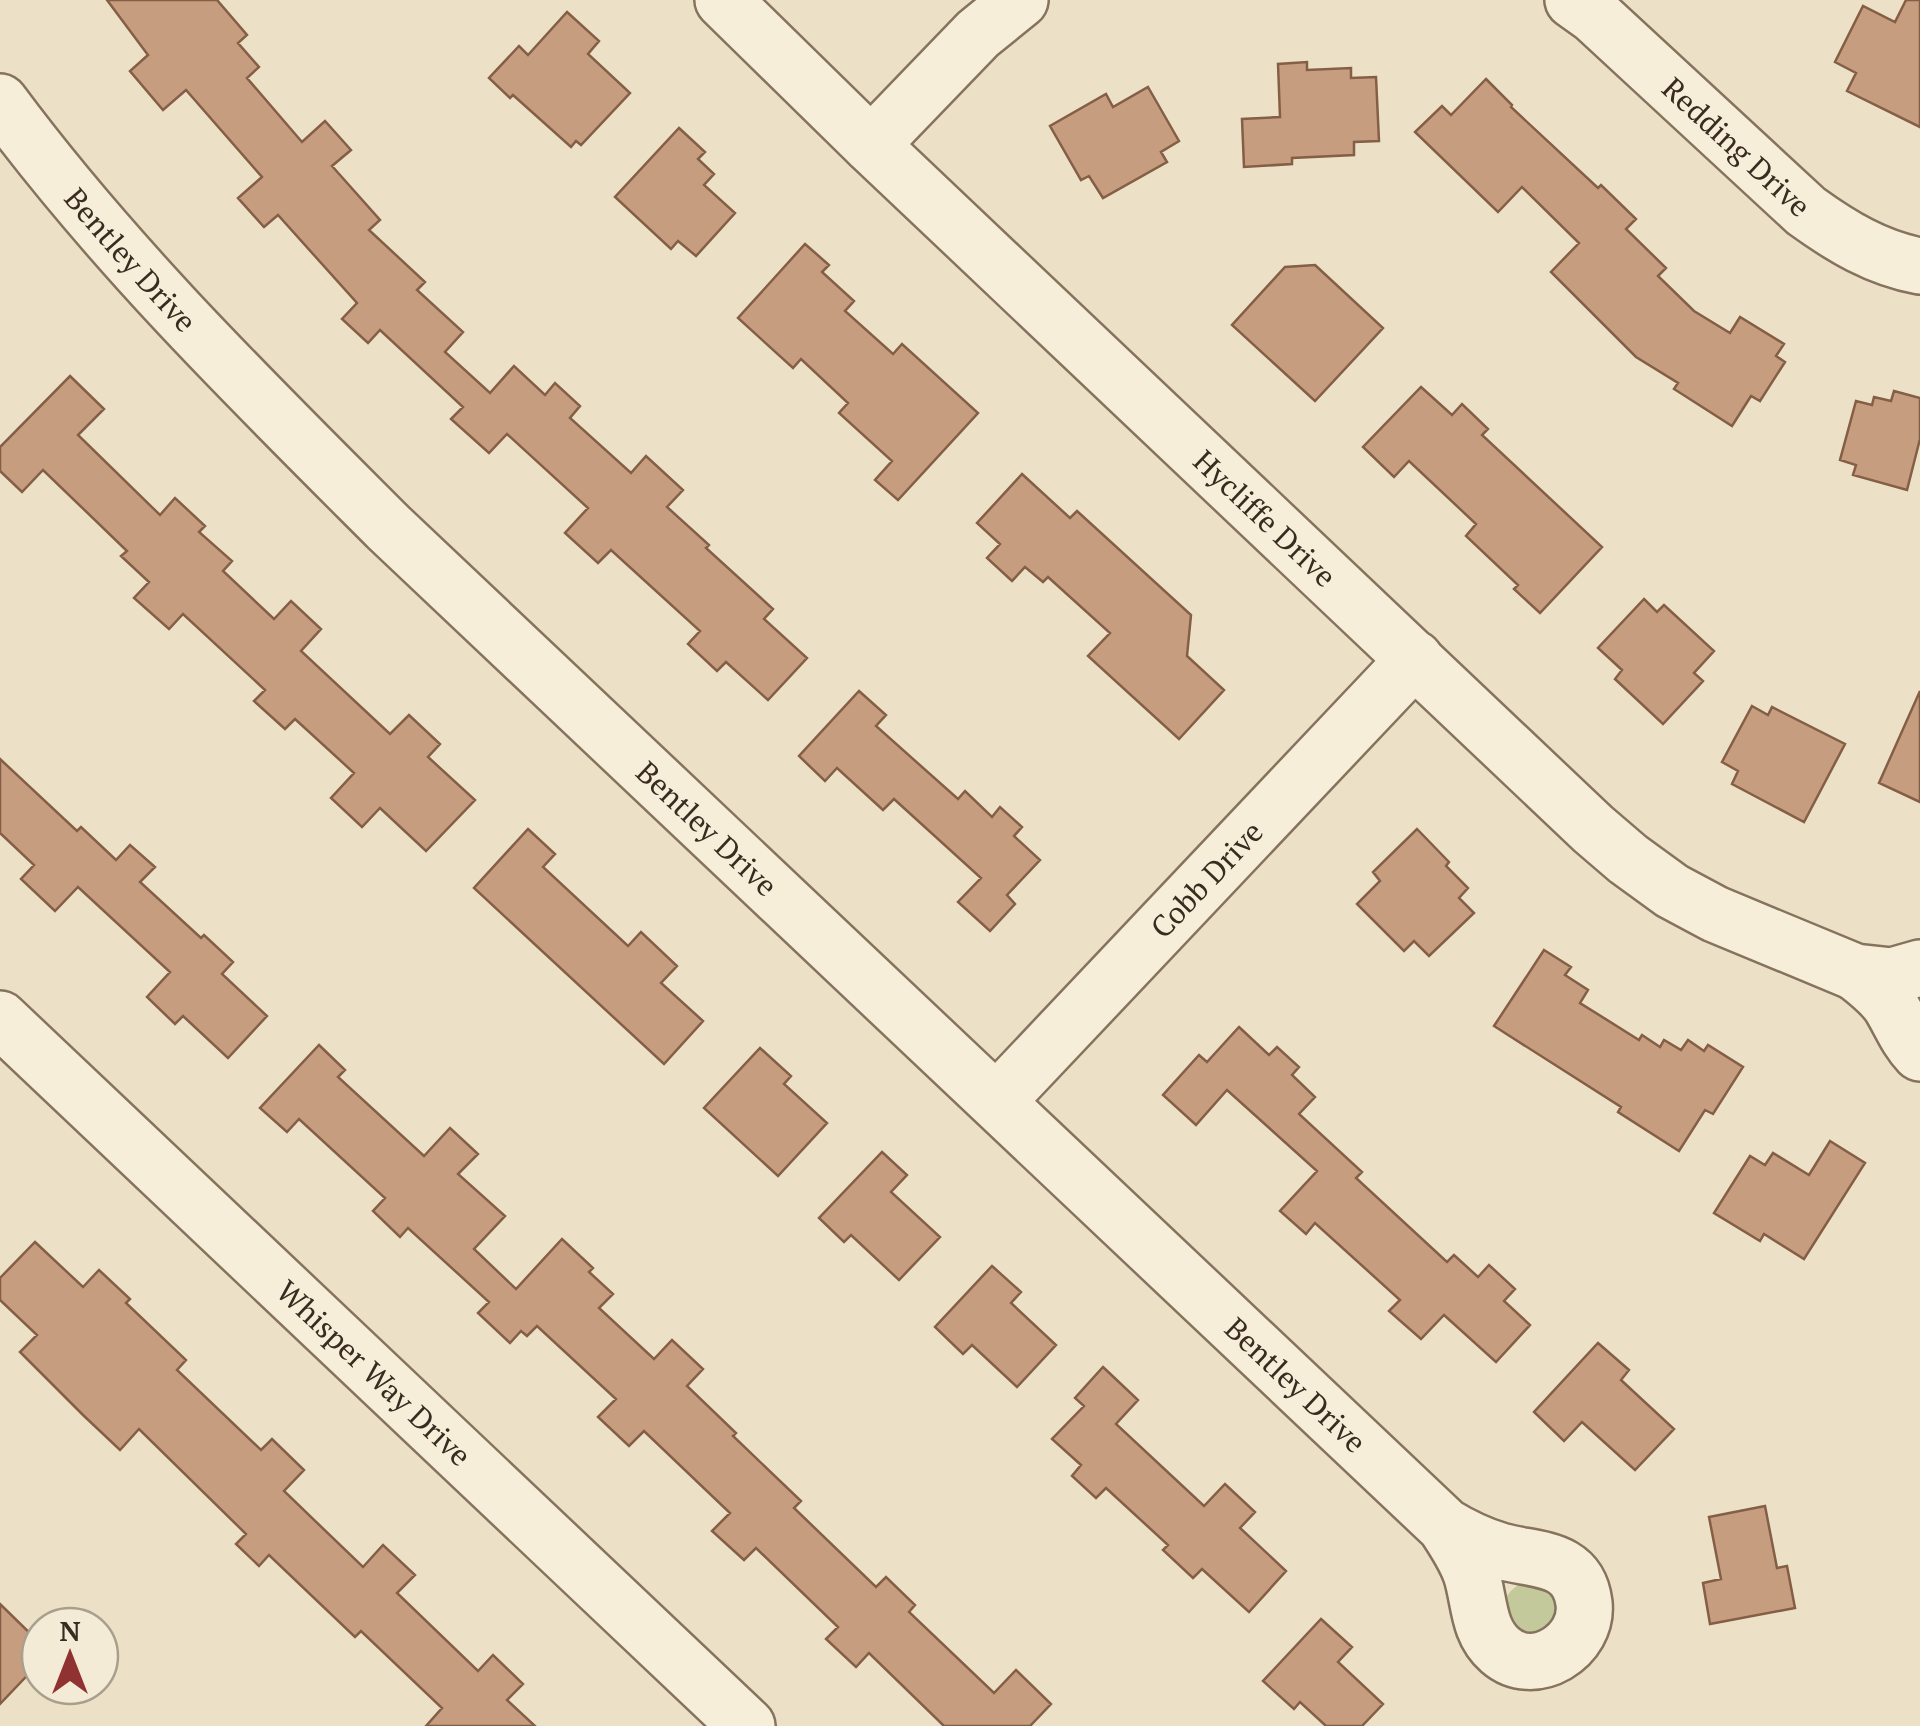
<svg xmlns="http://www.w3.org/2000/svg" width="1920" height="1726" font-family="'PT Serif',serif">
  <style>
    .green { fill: #c4c99c }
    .building { fill: #c79d80; stroke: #845e45; stroke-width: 2.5 }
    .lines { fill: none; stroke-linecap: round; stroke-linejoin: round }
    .minor-casing { stroke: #86735e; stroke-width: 60 }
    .minor { stroke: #f7eeda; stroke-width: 55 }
    .labels { text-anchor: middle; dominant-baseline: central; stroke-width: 8; stroke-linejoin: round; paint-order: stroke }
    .street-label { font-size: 30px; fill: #382c20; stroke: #f4ebd6 }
  </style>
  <rect width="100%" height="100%" fill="#ece1c7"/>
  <!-- green -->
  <path class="green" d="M 1521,1583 L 1548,1585 L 1560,1607 L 1551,1629 L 1528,1638 L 1508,1625 C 1504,1603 1501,1596 1521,1583 Z"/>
  <!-- building -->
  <path class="building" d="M 107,0 L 217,0 L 247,35 L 238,43 L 259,67 L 247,78 L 302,142 L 325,121 L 351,150 L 332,166 L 380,220 L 369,230 L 425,282 L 417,290 L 463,332 L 445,352 L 490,393 L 514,366 L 545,395 L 555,383 L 580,406 L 570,418 L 631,473 L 646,456 L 683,490 L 667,507 L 709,545 L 706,548 L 773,609 L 764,619 L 807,658 L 768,700 L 726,662 L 717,671 L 688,644 L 700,631 L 611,550 L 598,563 L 565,533 L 588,508 L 507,434 L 489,453 L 451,419 L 463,407 L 380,330 L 368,343 L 342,319 L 357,303 L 278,215 L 264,227 L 238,198 L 262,177 L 186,90 L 163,110 L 130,71 L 148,55 Z
    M 1906,0 L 1920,0 L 1920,127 L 1847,91 L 1856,73 L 1835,62 L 1863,6 L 1895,22 Z
    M 567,12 L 599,41 L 588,54 L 630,93 L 581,145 L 576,141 L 571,147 L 513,95 L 510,98 L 489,78 L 519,46 L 528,55 Z
    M 1307,62 L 1307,70 L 1351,68 L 1351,78 L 1376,77 L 1379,141 L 1354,142 L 1354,155 L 1292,158 L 1292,164 L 1244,167 L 1242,119 L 1280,117 L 1278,64 Z
    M 1486,79 L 1512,105 L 1511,107 L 1598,188 L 1601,185 L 1636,219 L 1626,229 L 1666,268 L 1658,276 L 1694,311 L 1730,333 L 1740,317 L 1784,344 L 1776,356 L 1785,362 L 1760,401 L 1751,396 L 1732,426 L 1674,389 L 1678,383 L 1636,357 L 1551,272 L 1579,243 L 1522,187 L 1498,212 L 1415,132 L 1442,106 L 1451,115 Z
    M 1148,87 L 1179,141 L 1161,152 L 1167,162 L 1103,198 L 1089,176 L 1081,180 L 1050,126 L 1106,94 L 1113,107 Z
    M 679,128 L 705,152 L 698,159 L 714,174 L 704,185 L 735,213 L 696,256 L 678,241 L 671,249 L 615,197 Z
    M 805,244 L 829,265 L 822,272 L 854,301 L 845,311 L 893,354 L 902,344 L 978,413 L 898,500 L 875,480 L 892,461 L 839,413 L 848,403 L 801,359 L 793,368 L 738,318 Z
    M 1315,265 L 1383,328 L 1315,401 L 1232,325 L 1285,267 Z
    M 70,376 L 104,409 L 78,435 L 160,515 L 175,498 L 205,526 L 199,532 L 232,561 L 223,571 L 274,619 L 291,601 L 321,629 L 301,651 L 390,734 L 409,715 L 440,744 L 428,757 L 475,800 L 426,851 L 380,808 L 362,827 L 331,798 L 354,773 L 295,719 L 285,729 L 254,701 L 265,690 L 183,614 L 169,629 L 134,598 L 149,582 L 121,556 L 127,551 L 43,470 L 22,492 L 0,471 L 0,447 Z
    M 1421,387 L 1452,415 L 1462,404 L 1488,429 L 1482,435 L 1602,547 L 1540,613 L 1514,589 L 1518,585 L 1466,536 L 1476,524 L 1409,461 L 1394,477 L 1363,447 Z
    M 1894,391 L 1920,398 L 1920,439 L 1907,490 L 1853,475 L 1856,465 L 1840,460 L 1856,401 L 1872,405 L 1874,397 L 1891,401 Z
    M 1022,474 L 1070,518 L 1077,511 L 1191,615 L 1187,656 L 1224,690 L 1179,739 L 1088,656 L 1110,633 L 1048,577 L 1043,582 L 1025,567 L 1012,581 L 987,558 L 1000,544 L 977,523 Z
    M 1644,599 L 1657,612 L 1664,605 L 1714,651 L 1694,673 L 1703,681 L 1663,724 L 1615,679 L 1622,670 L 1598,648 Z
    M 859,691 L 886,715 L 876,726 L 958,799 L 965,791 L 992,817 L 1000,807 L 1022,827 L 1014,836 L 1040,860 L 1007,895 L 1015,904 L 990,931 L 958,902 L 981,878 L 894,799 L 883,810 L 837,768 L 825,781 L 799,756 Z
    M 1920,691 L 1920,802 L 1879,783 Z
    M 1752,706 L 1768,715 L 1772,707 L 1845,744 L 1804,822 L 1732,784 L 1738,771 L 1722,762 Z
    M 0,759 L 77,831 L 81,827 L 116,860 L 130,845 L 155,867 L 140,882 L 201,938 L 204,935 L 233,962 L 222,974 L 267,1016 L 228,1058 L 183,1016 L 175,1024 L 147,997 L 170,972 L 78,887 L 55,911 L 21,879 L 34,865 L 0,833 Z
    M 528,829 L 555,854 L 543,867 L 628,946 L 641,932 L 677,966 L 661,983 L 703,1021 L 664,1064 L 474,888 Z
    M 1417,829 L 1449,862 L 1446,866 L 1468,888 L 1459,898 L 1474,913 L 1429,956 L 1414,941 L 1404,951 L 1357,904 L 1380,881 L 1373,872 Z
    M 1544,950 L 1571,967 L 1565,975 L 1588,990 L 1580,1003 L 1639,1040 L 1642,1035 L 1660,1047 L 1664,1040 L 1681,1050 L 1688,1040 L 1704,1051 L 1708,1045 L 1743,1067 L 1713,1114 L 1705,1110 L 1679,1151 L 1618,1112 L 1621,1107 L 1494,1026 Z
    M 1239,1027 L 1269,1055 L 1277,1047 L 1299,1067 L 1292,1075 L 1315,1097 L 1299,1114 L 1362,1172 L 1356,1178 L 1447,1262 L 1454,1255 L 1478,1277 L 1489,1265 L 1515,1289 L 1504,1301 L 1530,1325 L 1496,1362 L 1444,1315 L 1421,1339 L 1389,1311 L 1400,1300 L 1315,1223 L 1306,1234 L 1280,1211 L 1317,1171 L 1227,1090 L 1196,1125 L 1163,1095 L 1199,1055 L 1207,1062 Z
    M 319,1045 L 345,1070 L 338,1077 L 424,1156 L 450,1128 L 478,1154 L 458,1174 L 505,1216 L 474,1249 L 516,1289 L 562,1239 L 593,1268 L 589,1272 L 613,1294 L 599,1308 L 654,1359 L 672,1340 L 703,1369 L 687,1386 L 736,1433 L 733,1436 L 801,1501 L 794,1508 L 876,1587 L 886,1577 L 915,1605 L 909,1612 L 994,1693 L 1016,1670 L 1051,1704 L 1030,1726 L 944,1726 L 869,1653 L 856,1667 L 826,1639 L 838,1627 L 756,1548 L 744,1560 L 712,1531 L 730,1513 L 644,1431 L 629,1446 L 598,1417 L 616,1399 L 537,1326 L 527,1336 L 521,1331 L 510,1343 L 478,1313 L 489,1302 L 408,1228 L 400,1237 L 373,1211 L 385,1198 L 299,1119 L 287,1132 L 260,1108 Z
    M 760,1048 L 791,1076 L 784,1084 L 827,1123 L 778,1176 L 704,1108 Z
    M 1830,1141 L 1865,1163 L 1804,1259 L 1764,1234 L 1760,1241 L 1714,1213 L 1750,1156 L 1765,1165 L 1773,1153 L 1809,1175 Z
    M 882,1152 L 907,1175 L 891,1192 L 940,1237 L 899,1280 L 851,1235 L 844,1242 L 819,1218 Z
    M 35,1242 L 83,1287 L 99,1270 L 130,1299 L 126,1303 L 186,1360 L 177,1370 L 261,1450 L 272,1439 L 304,1470 L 284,1491 L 363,1567 L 383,1545 L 415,1575 L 397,1593 L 478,1671 L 493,1655 L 523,1684 L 507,1700 L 535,1726 L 426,1726 L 442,1708 L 361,1631 L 355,1637 L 269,1555 L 259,1566 L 236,1544 L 246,1534 L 139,1429 L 120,1450 L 83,1415 L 20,1352 L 37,1335 L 0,1300 L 0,1278 Z
    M 992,1266 L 1021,1292 L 1011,1303 L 1056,1345 L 1017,1387 L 972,1345 L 963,1354 L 935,1327 Z
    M 1598,1343 L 1629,1370 L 1621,1380 L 1674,1429 L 1635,1470 L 1582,1422 L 1564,1441 L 1534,1412 Z
    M 1103,1367 L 1138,1400 L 1116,1424 L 1204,1506 L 1225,1484 L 1255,1512 L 1240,1528 L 1286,1571 L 1249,1612 L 1202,1569 L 1193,1578 L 1163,1550 L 1168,1545 L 1106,1488 L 1096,1498 L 1072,1476 L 1081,1465 L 1052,1439 L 1084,1406 L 1075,1398 Z
    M 1765,1506 L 1777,1568 L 1787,1566 L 1795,1608 L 1710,1624 L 1703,1583 L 1721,1579 L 1709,1517 Z
    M 0,1604 L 40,1643 L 40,1662 L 0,1704 Z
    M 1321,1619 L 1352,1647 L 1338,1662 L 1383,1704 L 1362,1726 L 1326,1726 L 1300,1702 L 1294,1709 L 1263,1681 Z"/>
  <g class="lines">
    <!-- minor casing -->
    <g class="minor-casing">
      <g id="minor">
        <path id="s1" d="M 723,0 L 871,145 L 1593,829 L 1628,859 L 1672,891 L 1715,914 L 1855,972 L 1892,976 L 1920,968"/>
        <path id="s2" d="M 1573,0 L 1594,15 L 1806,211 C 1842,237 1877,258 1920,266"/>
        <path id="s3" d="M 0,102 C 115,257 253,392 389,528 L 1445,1526 C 1455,1541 1465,1556 1471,1573 C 1480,1600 1477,1630 1500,1650 C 1534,1680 1589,1646 1584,1603 C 1578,1555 1534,1561 1500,1551 C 1480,1545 1463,1537 1445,1526"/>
        <path d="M 871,145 L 978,34 L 1020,0"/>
        <path d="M 1855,972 C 1868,982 1881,992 1890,1005 C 1901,1023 1906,1038 1920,1053"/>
        <path id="s4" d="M 0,1019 L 747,1726"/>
        <path id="s5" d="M 997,1101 L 1415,659"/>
      </g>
    </g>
    <!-- minor -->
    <use href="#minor" class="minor"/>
  </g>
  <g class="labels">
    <!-- street labels -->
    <g class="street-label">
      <text stroke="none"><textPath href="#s2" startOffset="220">Redding Drive</textPath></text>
      <text stroke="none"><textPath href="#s3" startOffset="205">Bentley Drive</textPath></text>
      <text stroke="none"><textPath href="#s1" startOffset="750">Hycliffe Drive</textPath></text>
      <text stroke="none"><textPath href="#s3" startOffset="1015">Bentley Drive</textPath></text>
      <text stroke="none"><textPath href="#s5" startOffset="305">Cobb Drive</textPath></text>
      <text stroke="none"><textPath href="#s4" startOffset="515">Whisper Way Drive</textPath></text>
      <text stroke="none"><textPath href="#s3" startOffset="1825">Bentley Drive</textPath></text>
    </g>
  </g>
  <!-- north arrow -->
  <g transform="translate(70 1656)"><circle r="48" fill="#f4ebd6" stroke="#a99f8d" stroke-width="2.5"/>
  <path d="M0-8L18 38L0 25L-18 38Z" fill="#913232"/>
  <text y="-15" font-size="28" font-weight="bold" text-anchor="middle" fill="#382c20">N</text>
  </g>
</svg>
